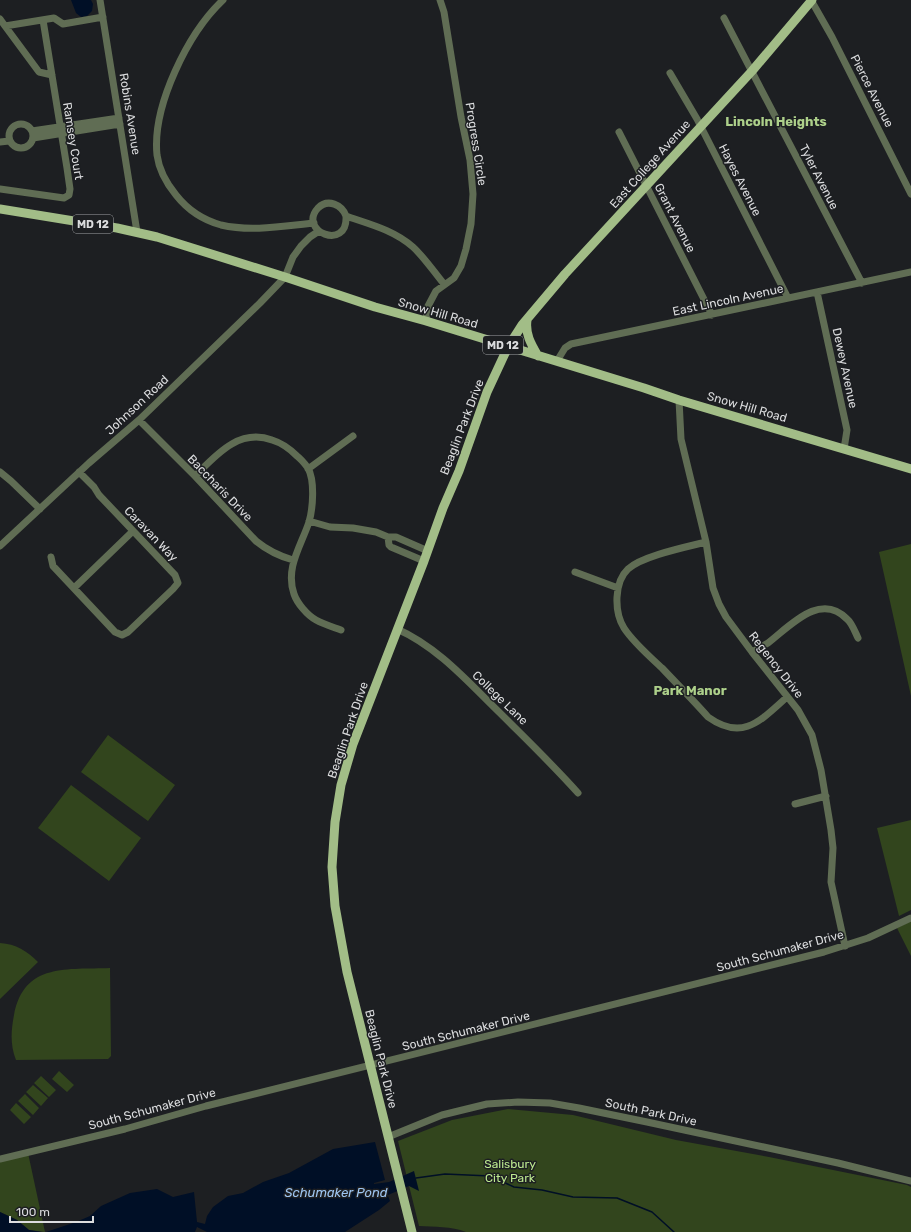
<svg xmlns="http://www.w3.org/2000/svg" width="911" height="1232" font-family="Rubik,sans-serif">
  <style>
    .green { fill: #32451d }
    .water { fill: #000f26 }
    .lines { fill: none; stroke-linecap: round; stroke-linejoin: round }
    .stream { stroke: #000f26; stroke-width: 1.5 }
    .minor { stroke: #606d54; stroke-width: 7 }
    .major { stroke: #a2bd87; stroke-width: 9 }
    .labels { text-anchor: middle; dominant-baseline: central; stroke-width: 3; stroke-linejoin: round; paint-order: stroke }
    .shield { fill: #1d1f22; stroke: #a2a3a6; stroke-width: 1 }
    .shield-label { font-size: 11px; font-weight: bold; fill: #dbdcde }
    .street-label { font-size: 12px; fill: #dbdcde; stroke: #1d1f22 }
    .park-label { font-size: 12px; fill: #bce88f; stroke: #1d1f22 }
    .neighbourhood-label { font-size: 13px; font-weight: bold; fill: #add08a; stroke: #1d1f22 }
    .water-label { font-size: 13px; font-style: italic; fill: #9ec5f1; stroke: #1d1f22 }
  </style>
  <rect width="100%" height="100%" fill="#1d1f22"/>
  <!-- green -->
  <path class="green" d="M 911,544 L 911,696 L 879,552 Z
    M 108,735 L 175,785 L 148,821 L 81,772 Z
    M 71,785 L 141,838 L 109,881 L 38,828 Z
    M 911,820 L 911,910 L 899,916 L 877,828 Z
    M 911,921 L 911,956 L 897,928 Z
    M 0,943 C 16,944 27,951 38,962 L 0,999 Z
    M 110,968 L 111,1056 L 108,1059 L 16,1060 C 10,1045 11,1031 14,1015 C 24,962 68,970 110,968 Z
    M 59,1071 L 74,1085 L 67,1092 L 52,1079 Z
    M 41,1076 L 56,1090 L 49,1097 L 34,1083 Z
    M 33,1085 L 48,1098 L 41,1106 L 26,1092 Z
    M 25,1094 L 39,1108 L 33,1115 L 18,1101 Z
    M 16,1103 L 31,1117 L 24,1124 L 10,1110 Z
    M 508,1109 L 573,1115 L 676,1140 L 769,1157 L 907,1185 L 911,1187 L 911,1232 L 466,1232 C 451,1226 435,1227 419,1226 L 398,1141 L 452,1120 Z
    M 28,1153 L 45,1232 L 29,1230 L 17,1220 L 0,1212 L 0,1159 Z"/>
  <!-- water -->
  <path class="water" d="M 71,0 L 91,0 L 93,4 L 92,11 L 87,16 L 81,17 L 76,13 Z
    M 375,1142 L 385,1180 L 374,1183 L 374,1184 L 389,1182 L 414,1171 L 419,1191 L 409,1186 L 388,1195 L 377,1197 L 377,1199 L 388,1196 L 390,1201 L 379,1210 L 345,1232 L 207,1232 L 197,1227 L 195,1232 L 46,1232 L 76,1222 L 90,1216 L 101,1206 L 130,1193 L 157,1189 L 173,1197 L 194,1192 L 197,1222 L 205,1224 L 207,1216 L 213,1207 L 228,1196 L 243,1193 L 263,1182 L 289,1173 L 333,1149 Z
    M 0,1212 L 17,1220 L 29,1230 L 42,1232 L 0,1232 Z"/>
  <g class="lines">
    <!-- stream -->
    <path class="stream" d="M 416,1178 L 445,1174 L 490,1176 L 514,1187 L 542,1190 L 573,1197 L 617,1198 L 652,1212 L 674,1232"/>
    <!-- minor -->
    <path class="minor" d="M 100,0 L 137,232
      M 223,0 C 188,33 152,106 157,155 C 159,170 167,184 176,195 C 187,209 203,220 221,225 C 251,232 284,226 314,223
      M 811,0 L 832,37 L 911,194
      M 724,18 L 862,283
      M 0,19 L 5,26 L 54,18 L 63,24 L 103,17
      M 5,26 L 39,72 L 52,75
      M 670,73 L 697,119 L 788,298
      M9 136a12 12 0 1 1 24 0a12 12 0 1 1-24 0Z
      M 32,131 L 119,118
      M 619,132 L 712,315
      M 33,138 L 120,124
      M 0,142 L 9,141
      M 0,189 L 64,198 L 69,195 L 70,189 L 67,168 L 43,20
      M 346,216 C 348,252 297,231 318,208 C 328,198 342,205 346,216 C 369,224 394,230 413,247 C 424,257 434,272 444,284
      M 817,292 L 847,430 L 844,449
      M 426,321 L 427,308 L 436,291 L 454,278 L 461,266 L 466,249 L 471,224 L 473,194 L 470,160 L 461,117 L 444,12 L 440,0
      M 557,361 L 565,348 L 571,344 L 911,272
      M 679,400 L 681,439 L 706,542 L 713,588 L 719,604 L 726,617 L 752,652 L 798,710 L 812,735 L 821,770 L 831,830 L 833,848 L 831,882 L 845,946
      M 139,420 L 195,476 L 256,541 C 267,550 279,556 293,560
      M 308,469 L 353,436
      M 0,472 L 11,481 L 40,509
      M 195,476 C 216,455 239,428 272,440 C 282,443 290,449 297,456 C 301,459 305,464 308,468 C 315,481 313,508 309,522 C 301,546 285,568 294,594 C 297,603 307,615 316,620 C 323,624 333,627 341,630
      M 309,521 L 330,527 L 353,528 L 376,532 L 388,537 L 396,537 L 428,551
      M 388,537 L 389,545 L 391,547 L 424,561
      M 706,542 C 686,547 642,556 628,569 C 614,582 614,612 624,628 C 633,642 650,657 662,668 C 677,684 693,700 708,717 C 743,742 761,720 787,697
      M 0,546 L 89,463 L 139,420 L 260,303 L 285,277 L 293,257 L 301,246 L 310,237 L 319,231
      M 51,557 L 53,566 L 115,632 L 122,635 L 128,632 L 173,589 L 178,583 L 175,575 L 99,495 L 94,487 L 79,472
      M 575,572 L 618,588
      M 74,588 L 133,531
      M 397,629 C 438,647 469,683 501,714 C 527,740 553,765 578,793
      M 752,652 C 757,649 763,646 768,643 C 789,627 820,591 847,619 C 852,623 855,632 858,638
      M 795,804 L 826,796
      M 388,1137 L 442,1115 L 487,1104 L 518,1102 L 550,1103 L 579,1108 L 647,1122 L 838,1163 L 911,1181
      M 0,1159 L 125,1129 L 206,1106 L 824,952 L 868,938 L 911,918"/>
    <!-- major -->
    <path class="major" d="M 0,209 L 117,228 L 157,237 L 285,277 L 375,307 L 426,321 L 644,388 L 679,400 L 911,469
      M 527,320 C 525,334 531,344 538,356
      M 412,1232 L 347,972 L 335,906 L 332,867 L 335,822 L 341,785 L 353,744 L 424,561 L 443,508 L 459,471 L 487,392 L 508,347 L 522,325 L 565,274 L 752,71 L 812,0"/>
  </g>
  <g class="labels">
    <!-- shield labels -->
    <g class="shield">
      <rect x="73" y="215" width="40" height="18" rx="3"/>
      <rect x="483" y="336" width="40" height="18" rx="3"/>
    </g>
    <g class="shield-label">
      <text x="93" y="224">MD 12</text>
      <text x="503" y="345">MD 12</text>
    </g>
    <!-- street labels -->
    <g class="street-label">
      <text transform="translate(872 91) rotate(63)">Pierce Avenue</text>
      <text transform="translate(130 114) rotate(81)">Robins Avenue</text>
      <text transform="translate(73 141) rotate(81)">Ramsey Court</text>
      <text transform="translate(476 144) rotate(81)">Progress Circle</text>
      <text transform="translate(650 164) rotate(-48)">East College Avenue</text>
      <text transform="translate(819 177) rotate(63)">Tyler Avenue</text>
      <text transform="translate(740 180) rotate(63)">Hayes Avenue</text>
      <text transform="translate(675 218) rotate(63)">Grant Avenue</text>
      <text transform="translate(728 300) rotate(-12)">East Lincoln Avenue</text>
      <text transform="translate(438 313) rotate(16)">Snow Hill Road</text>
      <text transform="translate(845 368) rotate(78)">Dewey Avenue</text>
      <text transform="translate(137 405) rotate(-43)">Johnson Road</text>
      <text transform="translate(747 407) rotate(16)">Snow Hill Road</text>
      <text transform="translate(462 427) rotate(-69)">Beaglin Park Drive</text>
      <text transform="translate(220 488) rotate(46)">Baccharis Drive</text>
      <text transform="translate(151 534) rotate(46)">Caravan Way</text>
      <text transform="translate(776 665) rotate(52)">Regency Drive</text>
      <text transform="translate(500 698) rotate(44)">College Lane</text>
      <text transform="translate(348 730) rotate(-71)">Beaglin Park Drive</text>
      <text transform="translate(780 951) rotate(-15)">South Schumaker Drive</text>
      <text transform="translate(466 1031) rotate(-14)">South Schumaker Drive</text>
      <text transform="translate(381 1059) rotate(76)">Beaglin Park Drive</text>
      <text transform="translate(152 1109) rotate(-15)">South Schumaker Drive</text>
      <text transform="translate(651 1112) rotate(12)">South Park Drive</text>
    </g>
    <!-- park labels -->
    <g class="park-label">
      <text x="510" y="1164">Salisbury<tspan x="510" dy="14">City Park</tspan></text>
    </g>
    <!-- neighbourhood labels -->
    <g class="neighbourhood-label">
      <text x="776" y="121">Lincoln Heights</text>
      <text x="690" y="690">Park Manor</text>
    </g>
    <!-- water labels -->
    <g class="water-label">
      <text x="336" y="1192">Schumaker Pond</text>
    </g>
  </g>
  <!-- scale -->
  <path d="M10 1216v6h83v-6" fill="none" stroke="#dbdcde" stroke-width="2"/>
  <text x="16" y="1216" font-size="12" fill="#dbdcde" stroke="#1d1f22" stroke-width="3" paint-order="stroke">100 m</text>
</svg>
